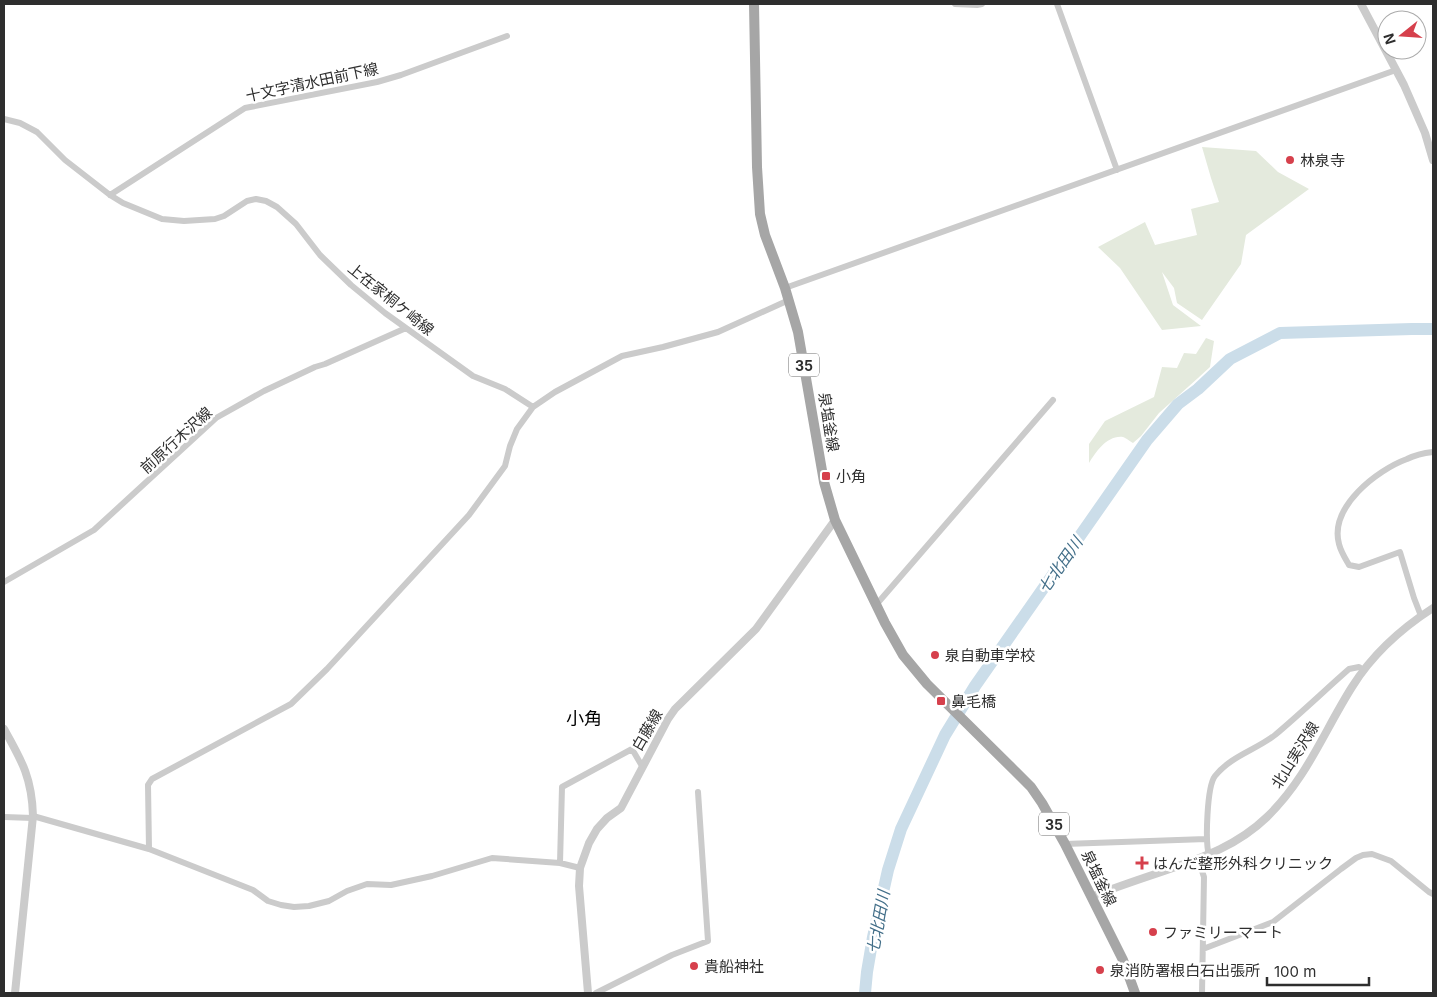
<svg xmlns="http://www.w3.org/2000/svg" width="1437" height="997" font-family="Inter,'Noto Sans JP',sans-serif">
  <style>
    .green { fill: #e4eadd }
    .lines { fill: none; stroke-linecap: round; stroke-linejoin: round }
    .river { stroke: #cbdde9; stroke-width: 12 }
    .minor { stroke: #cbcbcb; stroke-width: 6 }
    .tertiary { stroke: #cbcbcb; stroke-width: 8 }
    .primary { stroke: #a6a6a6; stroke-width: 10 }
    .poi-dot { fill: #d6404c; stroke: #fff; stroke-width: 2 }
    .labels { text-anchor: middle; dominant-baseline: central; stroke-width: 5; stroke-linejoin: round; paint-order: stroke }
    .shield { fill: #fff; stroke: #6d6d6d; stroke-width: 1 }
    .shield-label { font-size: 14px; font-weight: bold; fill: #2e2e2e }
    .street-label { font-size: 15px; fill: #2e2e2e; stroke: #fff }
    .poi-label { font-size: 15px; fill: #2e2e2e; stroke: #fff; text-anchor: start }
    .water-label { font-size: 16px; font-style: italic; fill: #436f89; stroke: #fff }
    .quarter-label { font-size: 18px; fill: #000; stroke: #fff }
  </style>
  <rect width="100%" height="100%" fill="#fff"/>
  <!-- green -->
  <path class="green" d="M 1202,147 L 1256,151 L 1278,172 L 1309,189 L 1246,235 L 1241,264 L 1202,320 L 1177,303 L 1174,288 L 1162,272 L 1173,305 L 1201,326 L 1162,330 L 1120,268 L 1098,247 L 1145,222 L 1155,245 L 1197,235 L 1191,209 L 1219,202 L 1211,178 Z
    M 1206,338 L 1214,341 L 1210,367 L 1198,378 L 1159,413 L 1141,436 L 1133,443 C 1131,442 1126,438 1123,437 C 1107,435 1096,452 1089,463 L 1089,444 L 1105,421 L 1154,397 L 1162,367 L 1177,368 L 1184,353 L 1196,354 Z"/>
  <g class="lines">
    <!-- river -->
    <path class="river" d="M 865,993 L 867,972 L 873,937 L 888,870 L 901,829 L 945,735 L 975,686 L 1147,440 L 1178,404 L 1198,389 L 1230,359 L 1280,333 L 1412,329 L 1433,329"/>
    <!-- minor -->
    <path class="minor" d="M 955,4 L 977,5 L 982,4
      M 1057,4 L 1117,170
      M 4,119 L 20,123 L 37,132 L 65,160 L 110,195 L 123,203 L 162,219 L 184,221 L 215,219 L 224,216 L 247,201 L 256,199 L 266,201 L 277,207 L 296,224 L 320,255 L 351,285 L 385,313 L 473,376 L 505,389 L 533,407 L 555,392 L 622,356 L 663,347 L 718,332 L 789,300
      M 110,195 L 245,108 L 377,82 L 401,75 L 507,36
      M 785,288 L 1396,70
      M 4,582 L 94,530 L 216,418 L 264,391 L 315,367 L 325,364 L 406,328
      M 876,605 L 1053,400
      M 1421,616 L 1414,598 L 1400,552 L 1359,567 L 1349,565 C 1345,558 1341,552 1339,544 C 1329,507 1377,470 1407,459 C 1415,455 1424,453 1433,452
      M 33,816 L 149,849 L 253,890 L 268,901 L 281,905 L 294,907 L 309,906 L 329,901 L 347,891 L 367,884 L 391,885 L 432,876 L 492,858 L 560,863 L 580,868
      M 4,817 L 33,818
      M 1065,844 L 1206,839
      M 149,849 L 148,785 L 152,779 L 291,704 L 327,669 L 469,515 L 505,466 L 510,446 L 517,429 L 533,407
      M 1209,855 C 1205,842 1207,786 1215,776 C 1231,756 1256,750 1275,735 C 1300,714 1324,691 1349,669 L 1359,667 L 1364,670
      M 1198,859 L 1204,877 L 1202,993
      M 560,863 L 562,787 L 632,749 L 642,766
      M 1203,949 L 1273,922 L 1341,869 L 1356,858 L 1363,855 L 1372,854 L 1391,861 L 1429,892 L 1433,894
      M 596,993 L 672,955 L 708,941 L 698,792"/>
    <!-- tertiary -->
    <path class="tertiary" d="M 1361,4 L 1404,85 L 1425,133 L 1433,160
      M 4,729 C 22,761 32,778 33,816 L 15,993
      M 1091,897 C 1116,887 1141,879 1167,870 C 1204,857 1238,845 1267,817 C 1307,778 1323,733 1352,687 C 1372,655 1402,628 1433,608
      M 588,993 L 579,886 L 580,868 L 589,843 L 597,829 L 607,818 L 621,808 L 668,719 L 675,709 L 756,629 L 835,520"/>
    <!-- primary -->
    <path class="primary" d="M 754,4 L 757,167 L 760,214 L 765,235 L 785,288 L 798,332 L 824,482 L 835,520 L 885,623 L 903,655 L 927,684 L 1015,771 L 1031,787 L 1042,803 L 1065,844 L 1123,960 L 1135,993"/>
  </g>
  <!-- markers -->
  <g class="poi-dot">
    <circle cx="1290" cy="160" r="5"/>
    <rect x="821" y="471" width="10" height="10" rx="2.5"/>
    <circle cx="935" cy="655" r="5"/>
    <rect x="936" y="696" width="10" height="10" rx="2.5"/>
    <path d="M1139.5 855.5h5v5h5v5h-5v5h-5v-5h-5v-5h5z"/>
    <circle cx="1153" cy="932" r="5"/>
    <circle cx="694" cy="966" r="5"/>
    <circle cx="1100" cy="970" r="5"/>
  </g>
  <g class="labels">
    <!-- shield labels -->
    <g class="shield">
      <rect x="789" y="353.5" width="30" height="23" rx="4"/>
      <rect x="1039" y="812.5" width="30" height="23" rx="4"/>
    </g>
    <g class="shield-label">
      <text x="804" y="365">35</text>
      <text x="1054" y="824">35</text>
    </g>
    <!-- street labels -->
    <g class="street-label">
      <text transform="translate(312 82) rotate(-12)">十文字清水田前下線</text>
      <text transform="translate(391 299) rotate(39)">上在家桐ケ崎線</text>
      <text transform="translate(829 422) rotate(81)">泉塩釜線</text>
      <text transform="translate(176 440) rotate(-42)">前原行木沢線</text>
      <text transform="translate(647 730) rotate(-60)">白藤線</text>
      <text transform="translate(1295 755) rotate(-58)">北山実沢線</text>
      <text transform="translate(1099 878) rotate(64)">泉塩釜線</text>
    </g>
    <!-- poi labels -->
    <g class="poi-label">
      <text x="1300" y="160">林泉寺</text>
      <text x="836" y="476">小角</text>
      <text x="945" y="655">泉自動車学校</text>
      <text x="951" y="701">鼻毛橋</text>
      <text x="1153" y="863">はんだ整形外科クリニック</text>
      <text x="1163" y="932">ファミリーマート</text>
      <text x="704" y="966">貴船神社</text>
      <text x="1110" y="970">泉消防署根白石出張所</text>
    </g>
    <!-- water labels -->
    <g class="water-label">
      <text transform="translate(1060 565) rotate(-55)">七北田川</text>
      <text transform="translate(878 922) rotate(-80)">七北田川</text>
    </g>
    <!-- quarter labels -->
    <g class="quarter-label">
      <text x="584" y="718">小角</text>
    </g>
  </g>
  <!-- border -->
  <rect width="1437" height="997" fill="none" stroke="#2e2e2e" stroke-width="10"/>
  <!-- north arrow -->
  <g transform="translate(1402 35) rotate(253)"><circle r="24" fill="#ffffff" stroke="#ababab"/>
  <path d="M0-4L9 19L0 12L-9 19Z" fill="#d6404c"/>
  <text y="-8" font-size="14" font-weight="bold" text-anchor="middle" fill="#2e2e2e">N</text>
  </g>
  <!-- scale -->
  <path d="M1267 977v8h102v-8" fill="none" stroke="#2e2e2e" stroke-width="2.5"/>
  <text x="1274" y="977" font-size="15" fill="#2e2e2e" stroke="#ffffff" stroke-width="4" paint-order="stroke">100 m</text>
</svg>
